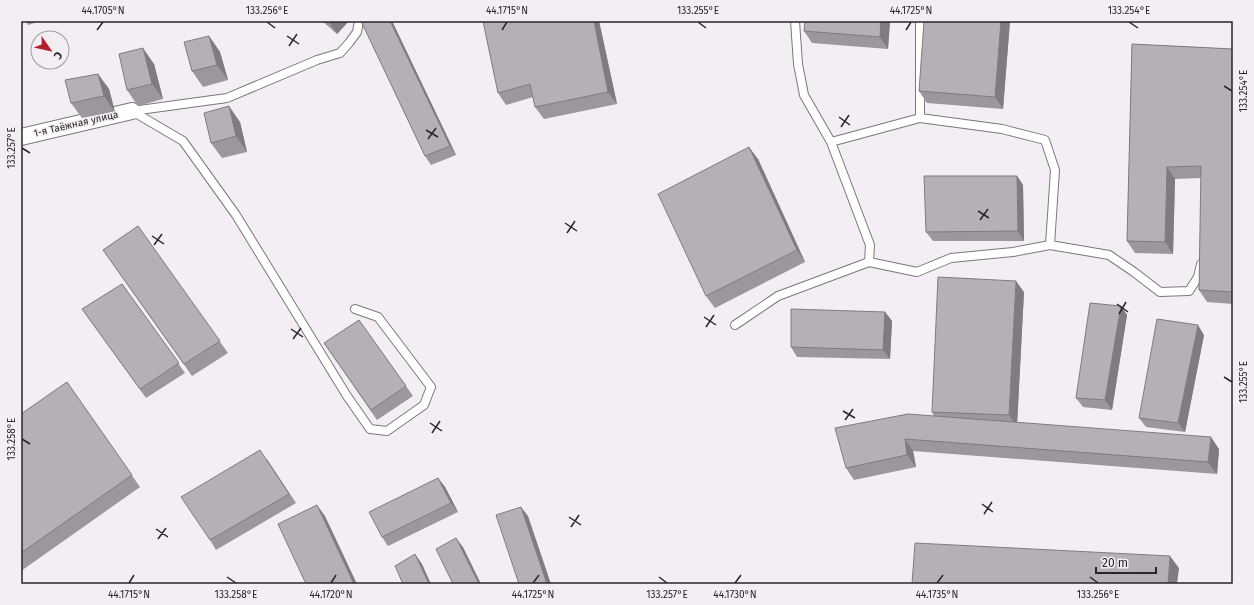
<svg xmlns="http://www.w3.org/2000/svg" width="1254" height="605" font-family="'Fira Sans',sans-serif">
  <style>
    .lines { fill: none; stroke-linecap: round; stroke-linejoin: round }
    .service-casing { stroke: #7b777c; stroke-width: 10 }
    .minor-casing { stroke: #7b777c; stroke-width: 18 }
    .service { stroke: #fff; stroke-width: 8 }
    .minor { stroke: #fff; stroke-width: 16 }
    .wall { fill: #9c979d }
    .shaded-wall { fill: #7f7b7f }
    .building { fill: #b5b0b6; stroke: #7f7b7f }
    .ticks { fill: none; stroke: #282628; stroke-width: 1.5 }
    .labels { text-anchor: middle; dominant-baseline: central; stroke-width: 3; stroke-linejoin: round; paint-order: stroke }
    .street-label { font-size: 10px; fill: #282628; stroke: #f3eef3 }
    .neatline { fill: none; stroke: #282628; stroke-width: 1.5 }
    .ticks-label { font-size: 10px; text-anchor: middle; fill: #282628 }
  </style>
  <rect width="100%" height="100%" fill="#f3eef3"/>
  <g class="lines">
    <!-- service casing -->
    <g class="service-casing">
      <path id="service" d="M 920,21 L 920,118
        M 132,111 L 183,141 L 236,215 L 347,396 L 370,429 L 387,431 L 424,405 L 431,387 L 378,317 L 355,309
        M 132,111 L 227,98 L 317,60 L 340,53 L 349,43 L 357,32 L 359,21
        M 831,142 L 920,118 L 1002,129 L 1045,140 L 1055,170 L 1050,245
        M 869,262 L 917,272 L 951,258 L 1013,252 L 1050,245 L 1109,255 L 1134,272 L 1160,292 L 1189,291 L 1198,277 L 1201,264
        M 735,325 L 778,296 L 869,262 L 870,245 L 831,142 L 804,95 L 798,64 L 795,21"/>
    </g>
    <!-- minor casing -->
    <g class="minor-casing">
      <path id="minor" d="M 21,137 L 132,111"/>
    </g>
    <!-- service -->
    <use href="#service" class="service"/>
    <!-- minor -->
    <use href="#minor" class="minor"/>
  </g>
  <!-- wall -->
  <path class="wall" d="M 26,21 L 41,21 L 28,25 Z
    M 322,21 L 349,21 L 337,34 Z
    M 361,21 L 392,21 L 456,155 L 431,165 L 425,156 Z
    M 599,21 L 617,104 L 544,119 L 535,107 L 533,97 L 506,105 L 498,93 Z
    M 890,21 L 888,49 L 812,43 L 804,31 Z
    M 1010,21 L 1003,109 L 927,103 L 919,91 Z
    M 209,36 L 220,52 L 228,80 L 203,87 L 192,71 Z
    M 1132,44 L 1233,49 L 1233,304 L 1207,302 L 1199,290 L 1201,178 L 1175,179 L 1173,254 L 1135,253 L 1127,241 Z
    M 154,64 L 163,99 L 138,106 L 127,90 Z
    M 98,74 L 109,89 L 115,112 L 82,118 L 71,103 Z
    M 240,122 L 247,152 L 222,158 L 211,143 Z
    M 758,159 L 805,262 L 715,308 L 706,296 Z
    M 1017,176 L 1023,185 L 1024,241 L 933,241 L 926,232 Z
    M 138,226 L 228,353 L 192,376 L 103,250 Z
    M 122,284 L 185,373 L 146,398 L 82,309 Z
    M 1024,292 L 1017,422 L 1219,449 L 1217,474 L 913,451 L 916,467 L 854,480 L 846,468 L 934,416 L 932,412 Z
    M 1121,306 L 1127,315 L 1112,410 L 1083,407 L 1076,398 Z
    M 885,312 L 892,321 L 890,359 L 797,357 L 791,347 Z
    M 359,320 L 413,396 L 377,420 L 324,343 Z
    M 1204,335 L 1185,432 L 1146,427 L 1139,418 Z
    M 67,382 L 140,487 L 21,571 L 21,414 Z
    M 267,459 L 296,503 L 216,550 L 210,540 Z
    M 438,478 L 445,487 L 458,512 L 388,546 L 382,537 Z"/>
  <!-- shaded-wall -->
  <path class="shaded-wall" d="M 330,21 L 349,21 L 337,34 L 329,22 Z
    M 390,21 L 392,21 L 456,155 L 450,146 Z
    M 594,21 L 599,21 L 617,104 L 608,92 Z
    M 881,21 L 890,21 L 888,49 L 880,37 Z
    M 1001,21 L 1010,21 L 1003,109 L 995,97 Z
    M 209,36 L 220,52 L 228,80 L 217,65 Z
    M 143,48 L 154,64 L 163,99 L 152,84 Z
    M 98,74 L 109,89 L 115,112 L 104,96 Z
    M 229,106 L 240,122 L 247,152 L 236,136 Z
    M 749,147 L 758,159 L 805,262 L 797,250 Z
    M 1167,167 L 1175,179 L 1173,254 L 1165,242 Z
    M 1017,176 L 1023,185 L 1024,241 L 1018,231 Z
    M 1016,281 L 1024,292 L 1017,427 L 1009,415 Z
    M 1121,306 L 1127,315 L 1112,410 L 1105,400 Z
    M 885,312 L 892,321 L 890,359 L 883,350 Z
    M 1198,325 L 1204,335 L 1185,432 L 1178,423 Z
    M 1211,437 L 1219,449 L 1217,474 L 1208,462 Z
    M 905,439 L 913,451 L 916,467 L 907,455 Z
    M 438,478 L 445,487 L 458,512 L 451,503 Z
    M 317,505 L 325,516 L 357,584 L 354,584 Z
    M 521,507 L 528,516 L 551,584 L 547,584 Z
    M 456,538 L 463,547 L 481,584 L 479,584 Z
    M 415,554 L 422,564 L 431,584 L 429,584 Z
    M 1170,556 L 1179,568 L 1177,584 L 1168,584 Z"/>
  <!-- building -->
  <path class="building" d="M 361,21 L 390,21 L 450,146 L 425,156 Z
    M 483,21 L 594,21 L 608,92 L 535,107 L 530,84 L 498,93 Z
    M 805,21 L 881,21 L 880,37 L 804,31 Z
    M 924,21 L 1001,21 L 995,97 L 919,91 Z
    M 209,36 L 217,65 L 192,71 L 184,42 Z
    M 1132,44 L 1233,49 L 1233,292 L 1199,290 L 1201,166 L 1167,167 L 1165,242 L 1127,241 Z
    M 143,48 L 152,84 L 127,90 L 119,54 Z
    M 98,74 L 104,96 L 71,103 L 65,80 Z
    M 229,106 L 236,136 L 211,143 L 204,113 Z
    M 749,147 L 797,250 L 706,296 L 658,194 Z
    M 924,176 L 1017,176 L 1018,231 L 926,232 Z
    M 138,226 L 220,341 L 184,364 L 103,250 Z
    M 938,277 L 1016,281 L 1009,415 L 932,412 Z
    M 122,284 L 179,363 L 140,389 L 82,309 Z
    M 1090,303 L 1121,306 L 1105,400 L 1076,398 Z
    M 791,309 L 885,312 L 883,350 L 791,347 Z
    M 1157,319 L 1198,325 L 1178,423 L 1139,418 Z
    M 359,320 L 406,386 L 371,410 L 324,343 Z
    M 67,382 L 132,475 L 21,553 L 21,414 Z
    M 908,414 L 1211,437 L 1208,462 L 905,439 L 907,455 L 846,468 L 835,428 Z
    M 260,450 L 289,494 L 210,540 L 181,497 Z
    M 438,478 L 451,503 L 382,537 L 369,512 Z
    M 317,505 L 354,584 L 306,584 L 278,524 Z
    M 521,507 L 547,584 L 519,584 L 496,515 Z
    M 456,538 L 479,584 L 453,584 L 436,549 Z
    M 915,543 L 1170,556 L 1168,584 L 912,584 Z
    M 415,554 L 429,584 L 403,584 L 395,566 Z"/>
  <!-- ticks -->
  <path class="ticks" d="M 267,22 L 275,28M 698,22 L 706,28M 1129,22 L 1138,28M 97,30 L 103,22M 502,30 L 507,22M 906,30 L 911,22M 287,36 L 299,44M 289,46 L 297,34M 1224,86 L 1232,91M 839,117 L 850,125M 841,127 L 849,115M 426,130 L 438,137M 428,139 L 436,128M 22,148 L 30,153M 978,211 L 989,218M 980,220 L 988,209M 565,223 L 577,231M 567,233 L 575,221M 152,236 L 164,244M 154,245 L 162,234M 1117,304 L 1128,312M 1119,314 L 1126,302M 704,317 L 716,325M 706,327 L 714,315M 291,329 L 303,337M 293,339 L 301,328M 1224,377 L 1232,382M 843,411 L 855,418M 845,420 L 853,409M 430,423 L 442,431M 432,433 L 440,421M 22,439 L 30,444M 982,504 L 993,512M 984,514 L 992,502M 569,517 L 581,525M 571,527 L 579,515M 156,529 L 168,537M 158,539 L 166,528M 227,577 L 236,583M 659,577 L 667,583M 1090,577 L 1098,583M 129,583 L 134,575M 331,583 L 336,575M 533,583 L 539,575M 735,583 L 741,575M 937,583 L 943,575"/>
  <g class="labels">
    <!-- street labels -->
    <g class="street-label">
      <text transform="translate(76 124) rotate(-13)">1-я Таёжная улица</text>
    </g>
  </g>
  <!-- border -->
  <rect width="1254" height="605" fill="none" stroke="#f3eef3" stroke-width="44"/>
  <!-- north arrow -->
  <g transform="translate(50 50) rotate(124)"><circle r="19" fill="#f3eef3" stroke="#a29ea2"/>
  <path d="M0-3L7 15L0 10L-7 15Z" fill="#b22029"/>
  <text y="-6" font-size="11" font-weight="bold" text-anchor="middle" fill="#282628">С</text>
  </g>
  <!-- scale -->
  <path d="M1096 567v6h60v-6" fill="none" stroke="#282628" stroke-width="2"/>
  <text x="1102" y="567" font-size="12" fill="#282628" stroke="#f3eef3" stroke-width="3" paint-order="stroke">20 m</text>
  <rect x="22" y="22" width="1210" height="561" class="neatline"/>
  <g class="ticks-label">
    <text x="103" y="14">44.1705°N</text>
    <text x="267" y="14">133.256°E</text>
    <text x="507" y="14">44.1715°N</text>
    <text x="698" y="14">133.255°E</text>
    <text x="911" y="14">44.1725°N</text>
    <text x="1129" y="14">133.254°E</text>
    <text transform="translate(1243 91) rotate(-90)" y="4">133.254°E</text>
    <text transform="translate(11 148) rotate(-90)" y="4">133.257°E</text>
    <text transform="translate(1243 382) rotate(-90)" y="4">133.255°E</text>
    <text transform="translate(11 439) rotate(-90)" y="4">133.258°E</text>
    <text x="129" y="598">44.1715°N</text>
    <text x="236" y="598">133.258°E</text>
    <text x="331" y="598">44.1720°N</text>
    <text x="533" y="598">44.1725°N</text>
    <text x="667" y="598">133.257°E</text>
    <text x="735" y="598">44.1730°N</text>
    <text x="937" y="598">44.1735°N</text>
    <text x="1098" y="598">133.256°E</text>
  </g>
</svg>
